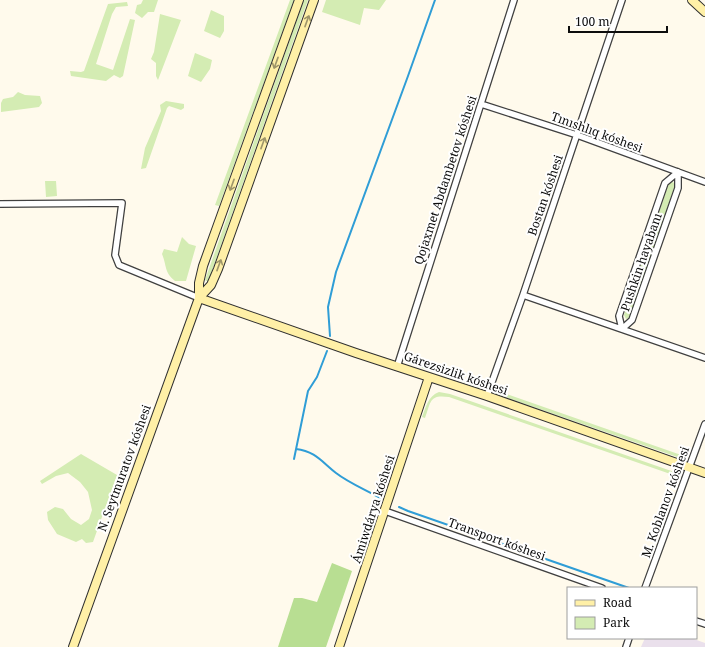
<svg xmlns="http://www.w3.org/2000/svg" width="705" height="647" font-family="'Noto Serif',serif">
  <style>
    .industrial { fill: #eae0ec }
    .green { fill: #d4ecb3 }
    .forest { fill: #b8de92 }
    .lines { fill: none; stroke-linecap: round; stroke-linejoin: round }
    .stream { stroke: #2f9dd6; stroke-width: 2 }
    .street-casing { stroke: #404040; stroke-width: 8 }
    .secondary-casing { stroke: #2f2f2f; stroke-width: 10 }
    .street { stroke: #fff; stroke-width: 5.5 }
    .secondary { stroke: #fff0a7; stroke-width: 8 }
    .oneway { stroke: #9e9569 }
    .labels { text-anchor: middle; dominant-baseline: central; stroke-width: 4; stroke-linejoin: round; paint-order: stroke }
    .street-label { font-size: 12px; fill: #0d0d0d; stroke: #fff }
  </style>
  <rect width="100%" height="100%" fill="#fffaec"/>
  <!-- industrial -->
  <path class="industrial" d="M 645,638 L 691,638 L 705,643 L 705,647 L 641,647 Z"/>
  <!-- green -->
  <path class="green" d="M 143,0 L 158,0 L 154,12 L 148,12 L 142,18 L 135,13 L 137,5 L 141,4 Z
    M 290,0 L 294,0 L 219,206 L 215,205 Z
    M 304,0 L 308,0 L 208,282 L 205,280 Z
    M 326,0 L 386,0 L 379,10 L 364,8 L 360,25 L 322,12 Z
    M 127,2 L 128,6 L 116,7 L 112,14 L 96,64 L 113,70 L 130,19 L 135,20 L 123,76 L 120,78 L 114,75 L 106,81 L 71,76 L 70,71 L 81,72 L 84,71 L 108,4 Z
    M 211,10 L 224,16 L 224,31 L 220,38 L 204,31 Z
    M 160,14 L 181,20 L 158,80 L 156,76 L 156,63 L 151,59 L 154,52 Z
    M 195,53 L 212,60 L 210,69 L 201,82 L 188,76 Z
    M 18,92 L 25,95 L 40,96 L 42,103 L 39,107 L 1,112 L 1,103 L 3,99 L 13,97 Z
    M 166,101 L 184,104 L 184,108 L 181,110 L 169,106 L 167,108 L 146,168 L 141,169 L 145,148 L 161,111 L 160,105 Z
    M 45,181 L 56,181 L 57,196 L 46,197 Z
    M 673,182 L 675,185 L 630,317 L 626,319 L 624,315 L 669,183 Z
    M 182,237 L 189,244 L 196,246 L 186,281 L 175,281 C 164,272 167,266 162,254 L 164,249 L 177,252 Z
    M 409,360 L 481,385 L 480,388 L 408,363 Z
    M 495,390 L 684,456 L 683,459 L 494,393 Z
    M 439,392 L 450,394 L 680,474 L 679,477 L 449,397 C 429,394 431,402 425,418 L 422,417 C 426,407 428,396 439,392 Z
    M 81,454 L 117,475 L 93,542 L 86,543 L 82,539 L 76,542 L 57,534 L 48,520 L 47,512 L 55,507 L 63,509 L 71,519 L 81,525 L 89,519 L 92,510 L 88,492 L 80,482 L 68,473 L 56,476 L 42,484 L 40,481 Z"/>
  <!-- forest -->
  <path class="forest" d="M 332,563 L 352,571 L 326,647 L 278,647 L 294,598 L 302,598 L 317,602 Z"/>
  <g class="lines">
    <!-- stream -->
    <path class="stream" d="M 330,336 L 328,307 L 336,272 L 408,76 L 435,0
      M 296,449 C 315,451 322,462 336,473 C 349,483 366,490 380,498
      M 294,459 L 308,391 L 317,377 L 327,351
      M 399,507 L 408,511 L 629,588"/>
    <!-- street casing -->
    <g class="street-casing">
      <path id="street" d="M 481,104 L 577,135 L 705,182
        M 678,172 L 678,188 L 632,320 L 622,329 L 619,316 L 665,183 Z
        M 0,204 L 122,203 L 115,255 L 119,265 L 199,298
        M 523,295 L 705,358
        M 397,367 L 514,0
        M 487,396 L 523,295 L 622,0
        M 385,511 L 602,588
        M 645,588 L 705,424
        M 696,621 L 705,624
        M 626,647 L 629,638"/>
    </g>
    <!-- secondary casing -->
    <g class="secondary-casing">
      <path id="secondary" d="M 692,0 L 705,12
        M 199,298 L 356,353 L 487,396 L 705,473
        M 199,298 L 211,285 L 218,269 L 314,0
        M 73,647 L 199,298 L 199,283 L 203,266 L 299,0
        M 339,647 L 429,377"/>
    </g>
    <!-- street -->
    <use href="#street" class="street"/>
    <!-- secondary -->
    <use href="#secondary" class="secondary"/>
  </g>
  <!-- one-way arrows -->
  <defs><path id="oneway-shaft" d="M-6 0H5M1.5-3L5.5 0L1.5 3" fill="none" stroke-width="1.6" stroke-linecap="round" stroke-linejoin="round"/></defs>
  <g class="oneway">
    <use href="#oneway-shaft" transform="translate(307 21) rotate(-70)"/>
    <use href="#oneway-shaft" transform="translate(276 63) rotate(110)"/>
    <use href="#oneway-shaft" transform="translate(263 143) rotate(-70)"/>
    <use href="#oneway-shaft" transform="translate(232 185) rotate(110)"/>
    <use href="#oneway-shaft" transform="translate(219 265) rotate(-70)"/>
  </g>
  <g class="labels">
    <!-- street labels -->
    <g class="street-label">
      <text transform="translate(597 132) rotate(20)">Tınıshlıq kóshesi</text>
      <text transform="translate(445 180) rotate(-72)">Qojaxmet Abdambetov kóshesi</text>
      <text transform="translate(545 195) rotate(-71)">Bostan kóshesi</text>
      <text transform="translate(641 262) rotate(-71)">Pushkin hayabanı</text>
      <text transform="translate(456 373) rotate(19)">Gárezsizlik kóshesi</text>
      <text transform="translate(124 468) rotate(-70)">N. Seytmuratov kóshesi</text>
      <text transform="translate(665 502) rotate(-70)">M. Koblanov kóshesi</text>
      <text transform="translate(373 509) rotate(-72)">Ámiwdárya kóshesi</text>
      <text transform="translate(497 539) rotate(20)">Transport kóshesi</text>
    </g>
  </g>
  <!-- legend -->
  <rect x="567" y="587" width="130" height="52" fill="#ffffff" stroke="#9e9e9e"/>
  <rect x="575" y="600" width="20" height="6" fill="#fff0a7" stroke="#9e9e9e"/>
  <text x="603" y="607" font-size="12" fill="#0d0d0d">Road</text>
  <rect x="575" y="617" width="20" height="12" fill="#d4ecb3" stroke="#9e9e9e"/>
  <text x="603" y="627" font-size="12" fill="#0d0d0d">Park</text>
  <!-- scale -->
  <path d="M569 26v6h98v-6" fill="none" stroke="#0d0d0d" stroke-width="2"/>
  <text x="575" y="26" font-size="12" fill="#0d0d0d" stroke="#ffffff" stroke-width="3" paint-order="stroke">100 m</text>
</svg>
